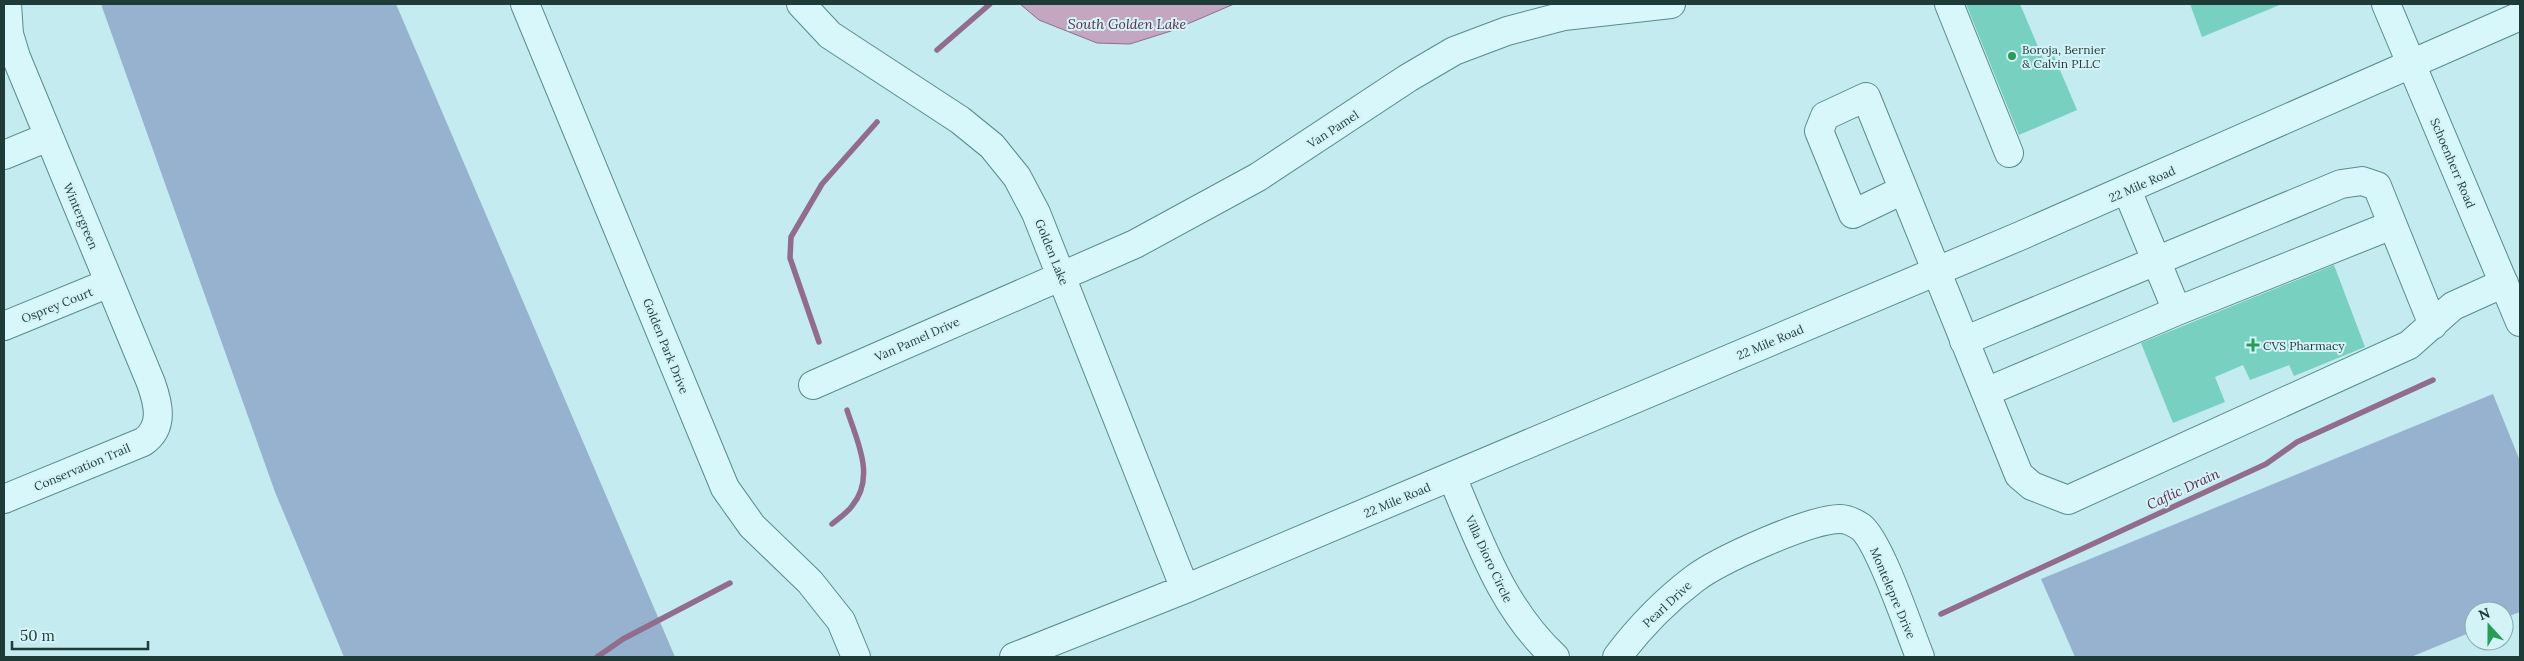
<svg xmlns="http://www.w3.org/2000/svg" width="2524" height="661" font-family="Lora,serif">
  <style>
    .green { fill: #97b2cf }
    .water { fill: #c3a6c0; stroke: #926c8c }
    .lines { fill: none; stroke-linecap: round; stroke-linejoin: round }
    .stream { stroke: #926c8c; stroke-width: 5.5 }
    .building { fill: #78d0c1 }
    .minor-casing { stroke: #598c89; stroke-width: 30 }
    .minor { stroke: #d7f7fa; stroke-width: 28 }
    .poi-dot { fill: #269e56; stroke: #d4f3f7; stroke-width: 2 }
    .labels { text-anchor: middle; dominant-baseline: central; stroke-width: 4; stroke-linejoin: round; paint-order: stroke }
    .poi-label { font-size: 12px; fill: #1e3b38; stroke: #d4f3f7; text-anchor: start }
    .street-label { font-size: 12px; fill: #1e3b38; stroke: #d4f3f7 }
    .water-label { font-size: 14px; font-style: italic; fill: #5c2c4b; stroke: #d4f3f7 }
  </style>
  <rect width="100%" height="100%" fill="#c3ebf0"/>
  <!-- green -->
  <path class="green" d="M 101,4 L 396,4 L 675,657 L 344,657 L 275,492 Z
    M 2493,394 L 2520,461 L 2520,612 L 2504,618 L 2504,611 L 2474,611 L 2474,631 L 2411,657 L 2075,657 L 2041,579 Z"/>
  <!-- water -->
  <path class="water" d="M 1020,4 L 1234,4 L 1171,31 L 1130,44 L 1097,43 L 1039,20 Z"/>
  <g class="lines">
    <!-- stream -->
    <path class="stream" d="M 937,50 L 990,4
      M 819,342 L 790,258 L 791,237 L 822,184 L 877,122
      M 832,524 C 838,519 847,513 852,506 C 876,477 857,441 847,410
      M 1941,614 L 2266,464 L 2297,442 L 2433,380
      M 597,657 L 623,639 L 730,583"/>
  </g>
  <!-- building -->
  <path class="building" d="M 1966,4 L 2020,4 L 2044,61 L 2054,56 L 2077,110 L 2019,135 Z
    M 2190,4 L 2282,4 L 2202,37 Z
    M 2334,265 L 2365,347 L 2294,376 L 2289,365 L 2250,380 L 2243,365 L 2215,377 L 2225,402 L 2173,423 L 2141,343 Z"/>
  <g class="lines">
    <!-- minor casing -->
    <g class="minor-casing">
      <path id="minor" d="M 525,4 L 725,488 L 752,526 L 810,582 L 841,621 L 856,657
        M 801,4 L 830,35 L 960,120 L 992,146 L 1017,177 L 1036,213 L 1185,589
        M 1949,4 L 2009,153
        M 2386,4 L 2520,322
        M 4,155 L 48,137
        M 1903,190 L 1853,214 L 1819,131 L 1825,116 L 1866,97 L 2019,475 L 2032,486 L 2068,500 L 2409,345 L 2453,306 L 2504,283
        M 2127,190 L 2177,311
        M 4,326 L 109,283
        M 1964,341 L 2341,184 L 2362,181 L 2377,186 L 2433,325
        M 813,385 L 1135,244 L 1258,177 L 1408,78 L 1454,51 L 1507,31 L 1564,16 L 1671,4
        M 1986,392 L 2177,311 L 2392,225
        M 1452,477 C 1480,542 1502,608 1555,657
        M 4,499 L 143,442 C 165,427 158,403 151,383 L 16,57 L 9,34 L 7,4
        M 1014,657 L 1185,589 L 2020,236 L 2520,16
        M 1617,657 C 1639,628 1665,601 1694,579 C 1719,560 1810,519 1840,519 C 1847,519 1855,523 1861,527 C 1880,542 1909,630 1920,657"/>
    </g>
    <!-- minor -->
    <use href="#minor" class="minor"/>
  </g>
  <!-- markers -->
  <g class="poi-dot">
    <circle cx="2012" cy="56" r="5"/>
    <path d="M2250.5 337.5h5v5h5v5h-5v5h-5v-5h-5v-5h5z"/>
  </g>
  <g class="labels">
    <!-- poi labels -->
    <g class="poi-label">
      <text x="2022" y="49">Boroja, Bernier<tspan x="2022" dy="14">&amp; Calvin PLLC</tspan></text>
      <text x="2263" y="345">CVS Pharmacy</text>
    </g>
    <!-- street labels -->
    <g class="street-label">
      <text transform="translate(1333 129) rotate(-33)">Van Pamel</text>
      <text transform="translate(2453 163) rotate(67)">Schoenherr Road</text>
      <text transform="translate(2142 184) rotate(-24)">22 Mile Road</text>
      <text transform="translate(81 216) rotate(67)">Wintergreen</text>
      <text transform="translate(1052 252) rotate(68)">Golden Lake</text>
      <text transform="translate(57 305) rotate(-22)">Osprey Court</text>
      <text transform="translate(917 339) rotate(-24)">Van Pamel Drive</text>
      <text transform="translate(1770 342) rotate(-23)">22 Mile Road</text>
      <text transform="translate(666 346) rotate(68)">Golden Park Drive</text>
      <text transform="translate(82 467) rotate(-23)">Conservation Trail</text>
      <text transform="translate(1397 500) rotate(-23)">22 Mile Road</text>
      <text transform="translate(1489 559) rotate(65)">Villa Dioro Circle</text>
      <text transform="translate(1893 593) rotate(67)">Montelepre Drive</text>
      <text transform="translate(1667 604) rotate(-43)">Pearl Drive</text>
    </g>
    <!-- water labels -->
    <g class="water-label">
      <text x="1127" y="24">South Golden Lake</text>
      <text transform="translate(2183 489) rotate(-25)">Caflic Drain</text>
    </g>
  </g>
  <!-- border -->
  <rect width="2524" height="661" fill="none" stroke="#1e3b38" stroke-width="10"/>
  <!-- north arrow -->
  <g transform="translate(2489 626) rotate(339)"><circle r="24" fill="#d4f3f7" stroke="#8ba9ab"/>
  <path d="M0-4L9 19L0 12L-9 19Z" fill="#269e56"/>
  <text y="-8" font-size="14" font-weight="bold" text-anchor="middle" fill="#1e3b38">N</text>
  </g>
  <!-- scale -->
  <path d="M12 641v8h136v-8" fill="none" stroke="#1e3b38" stroke-width="2.5"/>
  <text x="20" y="641" font-size="15" fill="#1e3b38" stroke="#d4f3f7" stroke-width="4" paint-order="stroke">50 m</text>
</svg>
